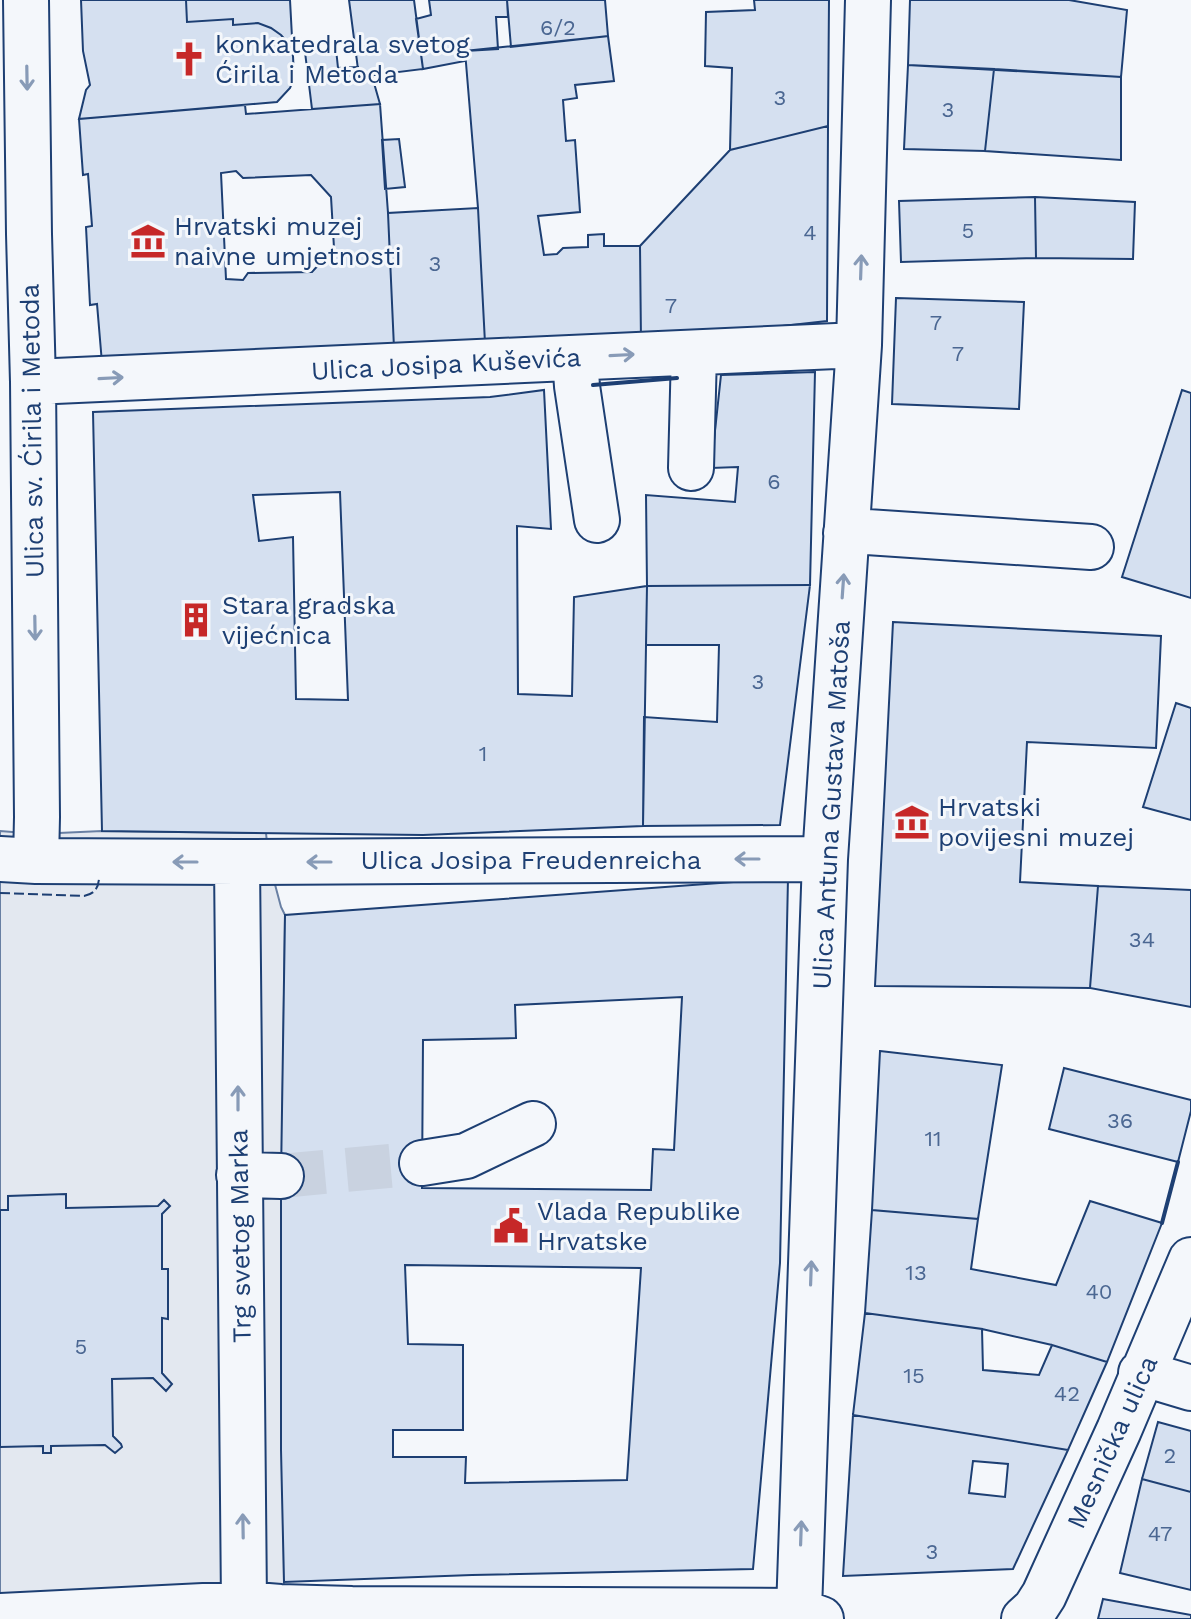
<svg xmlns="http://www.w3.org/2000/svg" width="1191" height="1619" font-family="'Work Sans',sans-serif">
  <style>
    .parking { fill: #e3e8f0; stroke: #687fa3; stroke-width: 2 }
    .building { fill: #d5e0f0; stroke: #1d3f73; stroke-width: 2; fill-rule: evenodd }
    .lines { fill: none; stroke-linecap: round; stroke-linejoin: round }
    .minor-tunnel { stroke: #c9d2e0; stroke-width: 44; stroke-dasharray: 44 22; stroke-linecap: butt }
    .minor-casing { stroke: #1d3f73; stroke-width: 48 }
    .minor { stroke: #f4f7fb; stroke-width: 44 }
    .fence { stroke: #1d3f73; stroke-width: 2; stroke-dasharray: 10 4; stroke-linecap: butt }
    .wall { stroke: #1d3f73; stroke-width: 4 }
    .oneway { stroke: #889bb7 }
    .labels { text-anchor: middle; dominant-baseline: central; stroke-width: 6; stroke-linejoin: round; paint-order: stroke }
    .number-label { font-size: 22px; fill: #4b6792 }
    .poi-label { font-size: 26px; fill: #1d3f73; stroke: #f4f7fb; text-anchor: start }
    .street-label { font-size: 26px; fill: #1d3f73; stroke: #f4f7fb }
  </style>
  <rect width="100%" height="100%" fill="#f4f7fb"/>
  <!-- parking -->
  <path class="parking" d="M 0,831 L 37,834 L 102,831 L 266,833 L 269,862 L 281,907 L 285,915 L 282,1154 L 284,1582 L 280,1607 L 0,1619 Z"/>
  <!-- building -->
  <path class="building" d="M 81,0 L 186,0 L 187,22 L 233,19 L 233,25 L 258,23 L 271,28 L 281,35 L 289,44 L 293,56 L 294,78 L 290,88 L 277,102 L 79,119 L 86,90 L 90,85 L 83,51 Z
    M 186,0 L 290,0 L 293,56 L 289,44 L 281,35 L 271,28 L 258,23 L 233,25 L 233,19 L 187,22 Z
    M 349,0 L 414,0 L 423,69 L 359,77 Z
    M 429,0 L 507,0 L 508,17 L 496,17 L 498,49 L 465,51 L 465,61 L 423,69 L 416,19 L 431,15 Z
    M 507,0 L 605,0 L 608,36 L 511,47 Z
    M 754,0 L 829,0 L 828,126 L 730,150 L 732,68 L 705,66 L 706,12 L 755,10 Z
    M 910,0 L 1069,0 L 1127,10 L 1121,77 L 908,65 Z
    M 608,36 L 614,81 L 575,85 L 577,98 L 563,100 L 566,141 L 575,140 L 580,212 L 538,216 L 544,255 L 557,254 L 563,248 L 588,247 L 588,235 L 604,234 L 604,246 L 640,246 L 641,342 L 485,343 L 478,208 L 465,51 Z
    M 336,49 L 338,68 L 358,67 L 359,77 L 372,76 L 380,104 L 312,109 L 305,52 Z
    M 908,65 L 994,69 L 985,151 L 904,149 Z
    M 994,69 L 1121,77 L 1121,160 L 985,151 Z
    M 380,104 L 388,213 L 394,348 L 102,363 L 97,304 L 90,305 L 86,227 L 92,226 L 88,174 L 83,175 L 79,119 L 245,105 L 246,114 ZM 236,171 L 243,178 L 311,175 L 331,197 L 334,248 L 312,272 L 248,273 L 243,280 L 226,279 L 221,173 Z
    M 828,126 L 827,321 L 641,342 L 640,246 L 730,150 Z
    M 399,139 L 405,187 L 385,189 L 382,140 Z
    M 1035,197 L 1135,202 L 1133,259 L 1036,258 Z
    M 1035,197 L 1036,258 L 901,262 L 899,201 Z
    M 478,208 L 485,343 L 394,348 L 388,213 Z
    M 896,298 L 1024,302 L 1019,409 L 892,404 Z
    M 815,372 L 810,585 L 647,586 L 646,495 L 735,502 L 738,467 L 711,468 L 721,375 Z
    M 544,390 L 551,529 L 517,526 L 518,694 L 572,696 L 574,597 L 647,586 L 643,826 L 423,835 L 102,831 L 93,412 L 490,397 ZM 340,492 L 348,700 L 296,699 L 293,537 L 259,541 L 253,495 Z
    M 1182,390 L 1191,393 L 1191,598 L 1122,577 Z
    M 810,585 L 780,825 L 643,826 L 644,717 L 717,722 L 719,645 L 646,645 L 647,586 Z
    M 893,622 L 1161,636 L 1156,748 L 1027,742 L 1020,882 L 1098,886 L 1090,988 L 875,986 Z
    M 1176,703 L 1191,708 L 1191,820 L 1143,807 Z
    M 788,878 L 780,1263 L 753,1569 L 472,1575 L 284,1582 L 281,1450 L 281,1176 L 285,915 ZM 682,997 L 674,1150 L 653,1149 L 651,1190 L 422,1188 L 423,1040 L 516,1038 L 515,1005 ZM 405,1265 L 641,1268 L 627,1480 L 465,1483 L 466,1457 L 393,1457 L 393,1430 L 463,1430 L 463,1345 L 408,1344 Z
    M 1098,886 L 1191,890 L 1191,1007 L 1090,988 Z
    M 880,1051 L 1002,1065 L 978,1219 L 872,1210 Z
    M 1064,1068 L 1191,1100 L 1191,1111 L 1178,1162 L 1049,1129 Z
    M 66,1194 L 66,1208 L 158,1206 L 164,1200 L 170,1206 L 162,1214 L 162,1269 L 168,1269 L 168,1319 L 162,1318 L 162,1373 L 172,1384 L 166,1391 L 153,1378 L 112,1379 L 113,1436 L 121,1444 L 122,1447 L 115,1453 L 105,1445 L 51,1446 L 51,1453 L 43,1453 L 43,1446 L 0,1447 L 0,1210 L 8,1210 L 8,1196 Z
    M 1090,1201 L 1162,1223 L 1107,1362 L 1052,1345 L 982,1329 L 865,1313 L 872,1210 L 978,1219 L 971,1269 L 1056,1285 Z
    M 865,1313 L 982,1329 L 983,1370 L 1039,1375 L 1052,1345 L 1107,1362 L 1068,1450 L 853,1415 Z
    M 853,1415 L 1068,1450 L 1013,1569 L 843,1576 ZM 973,1461 L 1008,1464 L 1005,1497 L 969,1493 Z
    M 1158,1422 L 1191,1431 L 1191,1492 L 1142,1479 Z
    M 1142,1479 L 1191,1492 L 1191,1590 L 1120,1573 Z
    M 1103,1599 L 1191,1615 L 1191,1619 L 1098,1619 Z"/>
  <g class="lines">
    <!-- minor-tunnel -->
    <path class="minor-tunnel" d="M 281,1176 L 422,1163"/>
    <!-- minor casing -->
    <g class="minor-casing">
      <path id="minor" d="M 26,0 L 29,234 L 33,382 L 37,817 L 36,861
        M 575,358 L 577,386 L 597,520
        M 33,382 L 859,345
        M 691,468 L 694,353
        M 846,533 L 867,532 L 1091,547
        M 0,859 L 36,861 L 237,862 L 244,1604
        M 237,862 L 825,859
        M 422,1163 L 466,1156 L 533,1124
        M 239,1175 L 281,1176
        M 1141,1373 L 1191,1388
        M 799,1611 L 825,859 L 859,345 L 868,0
        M 0,1616 L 244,1604 L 280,1607 L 352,1609 L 799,1611 L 821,1619
        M 1024,1619 L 1035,1609 L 1044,1595 L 1119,1430 L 1191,1260"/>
    </g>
    <!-- minor -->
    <use href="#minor" class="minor"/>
    <!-- fence -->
    <path class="fence" d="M 0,893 L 84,896 C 94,894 98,889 99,879"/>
    <!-- wall -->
    <path class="wall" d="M 593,385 L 677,378
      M 1162,1223 L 1178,1162"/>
  </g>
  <!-- one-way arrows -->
  <defs><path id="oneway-shaft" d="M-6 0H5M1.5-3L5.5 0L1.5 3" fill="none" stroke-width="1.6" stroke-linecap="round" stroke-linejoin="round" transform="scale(2)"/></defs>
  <g class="oneway">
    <use href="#oneway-shaft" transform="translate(27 78) rotate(89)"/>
    <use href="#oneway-shaft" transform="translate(861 267) rotate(-88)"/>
    <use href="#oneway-shaft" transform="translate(622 355) rotate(-3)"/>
    <use href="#oneway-shaft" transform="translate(111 378) rotate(-3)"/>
    <use href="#oneway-shaft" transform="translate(843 586) rotate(-86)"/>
    <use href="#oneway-shaft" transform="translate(35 628) rotate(89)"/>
    <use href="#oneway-shaft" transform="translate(747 859) rotate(180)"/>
    <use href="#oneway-shaft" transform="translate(185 862) rotate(-180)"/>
    <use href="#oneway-shaft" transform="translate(319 862) rotate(180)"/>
    <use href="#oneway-shaft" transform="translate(238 1098) rotate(-90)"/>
    <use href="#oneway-shaft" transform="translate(811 1273) rotate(-88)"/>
    <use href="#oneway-shaft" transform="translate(243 1526) rotate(-91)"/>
    <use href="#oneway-shaft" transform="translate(801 1533) rotate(-88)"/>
  </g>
  <!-- icons -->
  <defs>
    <g id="church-bare" transform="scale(2.76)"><path d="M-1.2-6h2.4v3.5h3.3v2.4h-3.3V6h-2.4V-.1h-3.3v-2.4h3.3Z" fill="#c62828" stroke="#f4f7fb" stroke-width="2.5" paint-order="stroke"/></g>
    <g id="museum-bare" transform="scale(2.76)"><path d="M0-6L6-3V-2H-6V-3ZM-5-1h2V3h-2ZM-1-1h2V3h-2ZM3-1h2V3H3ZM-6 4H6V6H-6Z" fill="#c62828" stroke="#f4f7fb" stroke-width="2.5" paint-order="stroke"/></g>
    <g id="building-bare" transform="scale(2.76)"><path d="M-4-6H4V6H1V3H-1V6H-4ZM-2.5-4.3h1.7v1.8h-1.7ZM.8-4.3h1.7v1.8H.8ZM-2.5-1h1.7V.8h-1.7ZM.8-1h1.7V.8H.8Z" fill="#c62828" stroke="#f4f7fb" stroke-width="2.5" paint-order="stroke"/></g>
    <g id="civic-bare" transform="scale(2.76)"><path d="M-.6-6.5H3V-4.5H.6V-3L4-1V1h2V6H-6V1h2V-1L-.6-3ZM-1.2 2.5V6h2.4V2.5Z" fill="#c62828" stroke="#f4f7fb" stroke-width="2.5" paint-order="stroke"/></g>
  </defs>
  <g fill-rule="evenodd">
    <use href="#church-bare" x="189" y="59"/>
    <use href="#museum-bare" x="148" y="241"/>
    <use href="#building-bare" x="196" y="620"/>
    <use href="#museum-bare" x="912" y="822"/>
    <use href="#civic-bare" x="511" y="1226"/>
  </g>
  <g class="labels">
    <!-- number labels -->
    <g class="number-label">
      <text x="558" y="27">6/2</text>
      <text x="780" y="97">3</text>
      <text x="948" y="109">3</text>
      <text x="968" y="230">5</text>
      <text x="810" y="232">4</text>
      <text x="435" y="263">3</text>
      <text x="671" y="305">7</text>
      <text x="936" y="322">7</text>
      <text x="958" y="353">7</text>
      <text x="774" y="481">6</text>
      <text x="758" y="681">3</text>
      <text x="483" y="753">1</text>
      <text x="1142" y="939">34</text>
      <text x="1120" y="1120">36</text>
      <text x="933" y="1138">11</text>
      <text x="916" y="1272">13</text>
      <text x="1099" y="1291">40</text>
      <text x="81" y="1346">5</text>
      <text x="914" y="1375">15</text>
      <text x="1067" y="1393">42</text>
      <text x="1170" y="1455">2</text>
      <text x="1160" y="1533">47</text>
      <text x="932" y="1551">3</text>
    </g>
    <!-- poi labels -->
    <g class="poi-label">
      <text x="215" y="44">konkatedrala svetog<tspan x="215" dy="30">Ćirila i Metoda</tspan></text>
      <text x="174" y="226">Hrvatski muzej<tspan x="174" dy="30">naivne umjetnosti</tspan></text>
      <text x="222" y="605">Stara gradska<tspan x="222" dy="30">vijećnica</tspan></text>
      <text x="938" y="807">Hrvatski<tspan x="938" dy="30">povijesni muzej</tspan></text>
      <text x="537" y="1211">Vlada Republike<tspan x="537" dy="30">Hrvatske</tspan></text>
    </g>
    <!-- street labels -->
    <g class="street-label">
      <text transform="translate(446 364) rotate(-3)">Ulica Josipa Kuševića</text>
      <text transform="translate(32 431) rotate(-91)">Ulica sv. Ćirila i Metoda</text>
      <text transform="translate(831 805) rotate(-87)">Ulica Antuna Gustava Matoša</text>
      <text x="531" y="860">Ulica Josipa Freudenreicha</text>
      <text transform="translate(240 1236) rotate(-91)">Trg svetog Marka</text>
      <text transform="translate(1112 1442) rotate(-66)">Mesnička ulica</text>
    </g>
  </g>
</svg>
